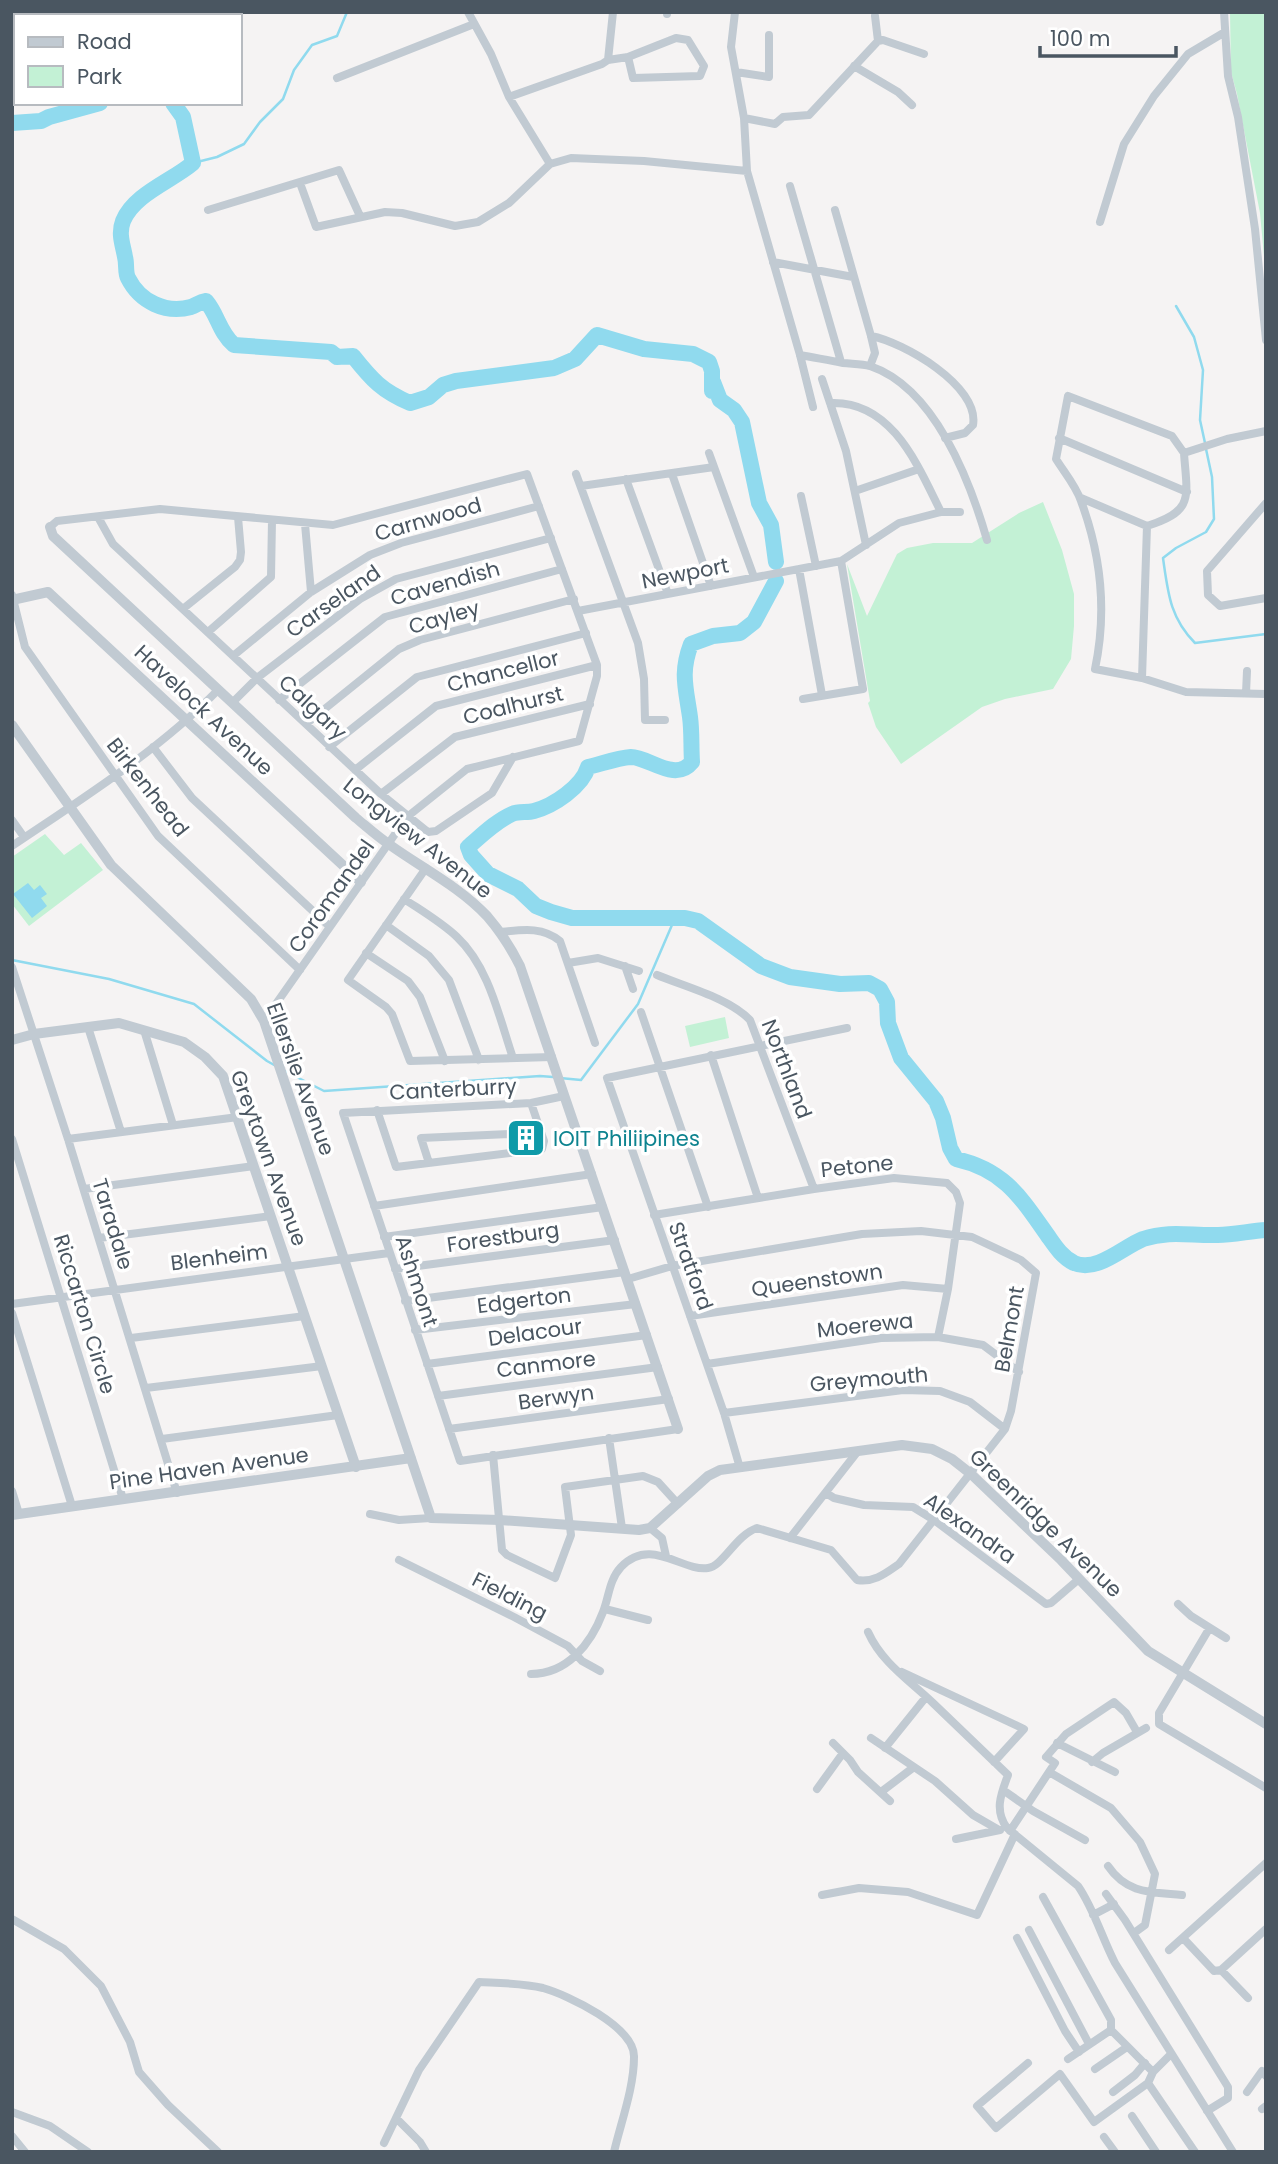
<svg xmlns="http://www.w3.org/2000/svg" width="1278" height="2164" font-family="Poppins,sans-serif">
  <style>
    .green { fill: #c3f1d5 }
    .water { fill: #90daee }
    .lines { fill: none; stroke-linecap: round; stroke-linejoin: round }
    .stream { stroke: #90daee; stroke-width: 2.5 }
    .river { stroke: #90daee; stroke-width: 16 }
    .minor { stroke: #c1cad2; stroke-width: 8 }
    .tertiary { stroke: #c1cad2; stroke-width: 10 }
    .labels { text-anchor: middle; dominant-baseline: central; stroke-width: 7; stroke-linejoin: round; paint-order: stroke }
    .street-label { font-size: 21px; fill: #4a5661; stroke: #fff }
    .culture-label { font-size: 21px; fill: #0d838f; stroke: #fff; text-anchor: start }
  </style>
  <rect width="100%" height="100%" fill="#f5f3f3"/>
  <!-- green -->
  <path class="green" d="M 1230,12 L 1266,12 L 1266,278 L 1260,213 L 1237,94 L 1231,72 Z
    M 1043,502 L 1062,550 L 1074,594 L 1074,626 L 1071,659 L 1053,689 L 1005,699 L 982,707 L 901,764 L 876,727 L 868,703 L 870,701 L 847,564 L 867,616 L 897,554 L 907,548 L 933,543 L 972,543 L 1019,513 Z
    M 45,834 L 64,855 L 81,843 L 103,870 L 29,926 L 12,904 L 12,857 Z
    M 725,1017 L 729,1038 L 690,1047 L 685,1026 Z"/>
  <!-- water -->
  <path class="water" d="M 28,883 L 34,890 L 40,885 L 47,894 L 41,898 L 47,906 L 32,918 L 13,894 Z"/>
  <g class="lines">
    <!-- stream -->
    <path class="stream" d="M 193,163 L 217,157 L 244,144 L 260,122 L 283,99 L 294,70 L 312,45 L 337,36 L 347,12
      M 1176,306 L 1194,337 L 1203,370 L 1200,420 L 1205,443
      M 1206,449 L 1212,477 L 1214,519 L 1206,532 L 1176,548 L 1163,558 C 1168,593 1170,618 1195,643 L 1266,634
      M 12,960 L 109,979 L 194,1004 L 267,1061 L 276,1066
      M 285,1071 L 324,1091 L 540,1076 L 553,1077
      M 560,1078 L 581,1080 L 638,1004 L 675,918"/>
    <!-- river -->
    <path class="river" d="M 173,103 L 183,117 L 193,163 C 172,181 134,194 123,221 C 118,234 123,245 125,257 C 127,264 125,272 128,278 C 140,302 166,314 191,307 C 197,305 199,302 206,301 C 218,315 219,332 234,345 L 331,352 L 337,357 L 353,356 C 372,380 382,391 410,403 L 429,397 L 443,385 L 456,381 L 554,368 L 575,359 L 597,335 L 644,349 L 693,354 L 709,362 L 712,371 L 712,391 L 713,382
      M 12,123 L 41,121 L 49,117 L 100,103
      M 713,382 L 720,400 L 734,410 L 742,422 L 759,503 L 771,525 L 776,562
      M 776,581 L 754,622 L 740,633 L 713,636 L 691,644 C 680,673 686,688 690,717 C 692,731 691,747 692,762 C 675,783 649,757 631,757 C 617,758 601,764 588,767 C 582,787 553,806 534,811 C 527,813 519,811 512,814 C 496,821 481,836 468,847 L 471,855 L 488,874 L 518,889 L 536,906 L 551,912 L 572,918 L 685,918 L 698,921 L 761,966 L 790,977 L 840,984 L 869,983 L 880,989 L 887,1002 L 888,1023 L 901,1058 L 936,1101 L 943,1118 L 950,1148 L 956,1159 C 1005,1170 1021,1198 1048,1236 C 1055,1246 1062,1257 1074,1263 C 1097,1273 1123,1247 1143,1239 C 1170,1230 1191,1236 1218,1235 C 1233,1235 1250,1231 1266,1230"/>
    <!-- minor -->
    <path class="minor" d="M 86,12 L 87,16
      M 468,12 L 491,54 L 509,97 L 550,164
      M 735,12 L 731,47 L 744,118 L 747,171 L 800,355 L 813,407
      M 1224,12 L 1228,76 L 1238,117 L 1255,229 L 1266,340
      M 667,14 L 667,12
      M 878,41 L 883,40 L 924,54
      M 608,60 L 628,57 L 676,38 L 688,40 L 704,66 L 700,76 L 633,78 L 628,57
      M 854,66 L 898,92 L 912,105
      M 736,72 L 769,77 L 769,35
      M 337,78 L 474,24
      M 509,97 L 602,64 L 608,60 L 613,12
      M 744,118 L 775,124 L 783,117 L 809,115 L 878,41 L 875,16
      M 300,183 L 316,227 L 385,212 L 402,213 L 455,226 L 478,222 L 509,203 L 550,164 L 571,158 L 644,161 L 747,171
      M 790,186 L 841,362
      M 208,210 L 339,170 L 360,216
      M 835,210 L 871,336 L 875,353 L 870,366
      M 1100,222 L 1124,144 L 1154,96 L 1188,54 L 1225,32
      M 773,262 L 853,277
      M 871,336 C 903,342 980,386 973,425 L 965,433 L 945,438
      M 800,355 C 815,358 829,360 843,363 C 852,364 862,364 870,366 C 935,388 970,481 987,540
      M 822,379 L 846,451 L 866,545
      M 830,403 C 892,400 918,466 941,512
      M 1059,438 L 1187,492
      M 709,453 L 754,577
      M 1184,453 L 1172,436 L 1068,396 L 1056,459 C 1064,472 1076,486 1081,501 C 1101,555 1107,612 1095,669 L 1142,678 L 1186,692 L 1266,694
      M 1184,453 L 1227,439 L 1266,431
      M 576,474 L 638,643 L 644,679 L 645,720 L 665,720
      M 672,474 L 711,586
      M 626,479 L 668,594
      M 581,486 L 714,467
      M 855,491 L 919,469
      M 801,496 L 816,566
      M 1081,498 L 1147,526 C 1195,511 1187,497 1184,453
      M 1266,503 L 1207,571 L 1208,595 L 1220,606 L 1266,598
      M 98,517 L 113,544 L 381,794 L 428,832 L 436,831 L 492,793 L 513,757
      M 305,524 L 311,592
      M 50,527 L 57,521 L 160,509 L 333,525 L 527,474 L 597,665 L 597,676 L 579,741 L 467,769 L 407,817 L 264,1021
      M 799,569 L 822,695
      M 12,595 L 25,647 L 158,836 L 300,970
      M 184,608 L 235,567 L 240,560 L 241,552 L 238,517
      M 578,611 L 841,561 L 899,523 L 941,512 L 960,512
      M 208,632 L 271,577 L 272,520
      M 233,656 L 311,592 L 370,555 L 401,543 L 539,506
      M 1142,678 L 1147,526
      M 1246,693 L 1247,671
      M 803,699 L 863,689 L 841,561
      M 279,700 L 385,617 L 562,569
      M 233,702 L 257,678 L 360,599 L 396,579 L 551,538
      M 306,724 L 399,649 L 420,640 L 574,599
      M 153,747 L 192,798 L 329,926
      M 329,747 L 417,677 L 586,633
      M 355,770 L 436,706 L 597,665
      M 381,794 L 455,737 L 590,704
      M 12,820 L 24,837
      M 12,846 C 83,798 158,751 218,690
      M 426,868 L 348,980 L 386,1007 L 392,1014 L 410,1061 L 552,1057
      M 404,899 C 422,911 441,922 457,937 C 489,967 499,1017 513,1058
      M 386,925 L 429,956 L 449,980 L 479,1060
      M 500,932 C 521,930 542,926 560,941 L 595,1043
      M 366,953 L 408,981 L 420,997 L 445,1061
      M 568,963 L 598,958 L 639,971
      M 625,966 L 633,989
      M 12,967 L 68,1139 L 177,1493
      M 657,975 C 686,987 729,998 750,1020 L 814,1189
      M 641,1012 L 708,1207
      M 88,1027 L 121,1132
      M 144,1030 L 173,1125
      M 711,1055 L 758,1198
      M 564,1096 L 531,1103 L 343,1113 L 460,1461 L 678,1429
      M 377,1110 L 396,1167 L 542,1149 L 544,1141 L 531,1103
      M 12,1139 L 123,1499
      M 68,1139 L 238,1117
      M 429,1163 L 421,1138 L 509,1134 L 512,1138 L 514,1152
      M 84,1189 L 254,1166
      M 374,1206 L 592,1174
      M 654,1215 L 814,1189 L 894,1178 L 947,1183 L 956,1192 L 960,1203 L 948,1289 L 938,1337
      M 384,1237 L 603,1207
      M 99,1238 L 271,1216
      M 395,1269 L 615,1240
      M 405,1301 L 625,1272
      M 12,1304 L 389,1253
      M 12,1313 L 72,1506
      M 690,1316 L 903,1285 L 948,1289
      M 415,1330 L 636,1304
      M 131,1338 L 305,1316
      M 427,1364 L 647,1335
      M 707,1364 L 881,1338 L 938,1337 L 983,1345 L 1019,1372
      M 146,1388 L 322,1366
      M 438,1396 L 658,1367
      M 724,1413 L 903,1390 L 940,1391 L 970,1402 L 1005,1429
      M 449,1429 L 669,1399
      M 609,1438 L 622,1528
      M 162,1439 L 338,1415
      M 493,1455 L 502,1550 L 507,1555 L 555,1578 L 571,1535 L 565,1487 L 643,1476 L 658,1482 L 678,1504
      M 740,1468 L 724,1413 L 607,1078 L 847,1028
      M 12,1491 L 19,1514
      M 826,1493 L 834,1498 L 864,1505 L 913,1507 L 934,1520 L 1046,1604 L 1051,1603 L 1079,1579
      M 370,1514 L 399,1520 L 431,1518
      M 650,1528 L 662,1538 L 666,1556
      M 790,1538 L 858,1451
      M 399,1560 L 514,1617 L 568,1646 L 582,1661 L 600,1671
      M 1178,1604 L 1191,1616 L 1226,1638
      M 605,1609 L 648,1620
      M 1209,1629 L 1159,1713 L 1159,1724 L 1266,1788
      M 868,1632 C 882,1663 909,1680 933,1703 C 958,1727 983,1751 1008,1775 C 1001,1794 994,1810 1007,1828 L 1078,1886 C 1094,1909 1102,1938 1115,1963 L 1233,2152
      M 902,1672 L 1024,1729 L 994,1762
      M 531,1674 C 567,1674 591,1644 603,1612 C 609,1597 609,1580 621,1567 C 651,1536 682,1572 708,1568 C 723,1566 736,1535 757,1528 L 831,1550 L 857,1580 C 874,1583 886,1573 899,1564 L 1005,1429 L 1011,1411 L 1036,1273 L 1021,1260 L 972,1237 L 921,1231 L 862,1234 L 672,1266 L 628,1279
      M 871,1738 L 935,1781 L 973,1815 L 999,1830
      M 833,1743 L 850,1760 L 858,1772 L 890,1801
      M 1057,1743 L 1115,1772
      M 885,1748 L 926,1697
      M 1092,1762 L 1103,1753 L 1146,1728
      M 1049,1772 L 1111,1808 L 1140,1842 L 1155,1874 L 1145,1925 L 1134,1933
      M 817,1789 L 843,1753
      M 1003,1790 L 1033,1811 L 1085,1840
      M 881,1792 L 914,1767
      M 1010,1831 L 1055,1763 L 1046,1757 L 1066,1734 L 1114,1702 L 1126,1713 L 1137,1732
      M 956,1839 L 1000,1830
      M 1108,1866 C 1127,1894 1151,1892 1182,1895
      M 1106,1894 L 1125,1920 L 1228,2087 L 1228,2098 L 1207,2111
      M 822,1895 L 859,1888 L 908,1892 L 977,1915 L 1015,1834
      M 1043,1897 L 1111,2020 L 1111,2030 L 1153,2072
      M 1093,1915 L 1114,1904
      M 12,1919 L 64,1949 L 101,1986 L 130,2042 L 139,2072 L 168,2105 L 218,2152
      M 1029,1930 L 1089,2044
      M 1017,1938 L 1065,2031 L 1079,2052
      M 1183,1938 L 1214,1971 L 1221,1970 L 1248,1998
      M 1169,1950 L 1266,1863
      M 1221,1970 L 1266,1929
      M 1068,2059 L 1111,2030
      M 1028,2063 L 977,2106 L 996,2128 L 1060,2074 L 1094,2122 L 1148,2083 L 1153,2072 L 1171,2054
      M 1095,2069 L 1127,2047
      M 1148,2083 L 1195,2152
      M 1113,2092 L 1135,2075 L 1145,2063
      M 1247,2092 L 1262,2071 L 1266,2076
      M 1262,2109 L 1266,2106
      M 12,2112 L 50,2126 L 88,2152
      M 1132,2116 L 1156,2152
      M 396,2118 L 420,2142 L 426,2152
      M 12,2136 L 25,2152
      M 1104,2137 L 1115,2152
      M 384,2143 L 419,2070 L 479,1982 C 500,1983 523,1983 543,1988 C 568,1995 635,2027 634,2057 C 634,2088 621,2122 614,2152"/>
    <!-- tertiary -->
    <path class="tertiary" d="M 50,527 L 53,536 L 356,818 C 367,827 378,837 390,845 C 422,868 460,887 487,916 C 500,931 511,948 520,966 L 678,1429
      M 12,600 L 48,592 L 361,882
      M 12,725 L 111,865 L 251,999 L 264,1021 L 431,1518 L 500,1520 L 639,1530 L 650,1528 L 708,1476 L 720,1470 L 902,1445 L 932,1449 L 952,1459 L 971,1474 L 1061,1560 L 1148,1651 L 1266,1724
      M 12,1040 L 34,1034 L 119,1023 L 184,1042 L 205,1057 L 223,1076 L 356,1467
      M 12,1515 L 411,1458"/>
  </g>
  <!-- icons -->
  <defs>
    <g id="building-square" transform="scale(2.0125)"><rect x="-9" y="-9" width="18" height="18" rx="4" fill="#0f9aa8" stroke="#fff"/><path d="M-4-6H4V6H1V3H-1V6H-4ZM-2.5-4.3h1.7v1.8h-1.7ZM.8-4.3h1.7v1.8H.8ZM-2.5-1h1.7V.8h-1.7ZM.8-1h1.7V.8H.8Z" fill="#fff"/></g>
  </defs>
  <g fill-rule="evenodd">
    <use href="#building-square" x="526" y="1138"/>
  </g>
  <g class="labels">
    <!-- street labels -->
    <g class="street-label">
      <text transform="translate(428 519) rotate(-16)">Carnwood</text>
      <text transform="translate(685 573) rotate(-11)">Newport</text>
      <text transform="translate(445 583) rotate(-16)">Cavendish</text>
      <text transform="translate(333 601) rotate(-35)">Carseland</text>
      <text transform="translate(444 617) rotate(-16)">Cayley</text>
      <text transform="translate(503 671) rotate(-14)">Chancellor</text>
      <text transform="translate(513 705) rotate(-14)">Coalhurst</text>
      <text transform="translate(313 707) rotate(43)">Calgary</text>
      <text transform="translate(204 710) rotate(43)">Havelock Avenue</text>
      <text transform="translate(148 787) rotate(52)">Birkenhead</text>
      <text transform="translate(418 838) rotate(38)">Longview Avenue</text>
      <text transform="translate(331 896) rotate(-55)">Coromandel</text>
      <text transform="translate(787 1069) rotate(69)">Northland</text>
      <text transform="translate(301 1079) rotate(70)">Ellerslie Avenue</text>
      <text transform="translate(453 1089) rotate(-3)">Canterburry</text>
      <text transform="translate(269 1158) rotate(70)">Greytown Avenue</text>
      <text transform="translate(857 1166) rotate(-6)">Petone</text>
      <text transform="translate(113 1224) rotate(73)">Taradale</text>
      <text transform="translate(503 1237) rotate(-8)">Forestburg</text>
      <text transform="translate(219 1257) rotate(-7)">Blenheim</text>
      <text transform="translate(691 1266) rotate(70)">Stratford</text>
      <text transform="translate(817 1280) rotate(-8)">Queenstown</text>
      <text transform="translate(417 1281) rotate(72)">Ashmont</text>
      <text transform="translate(524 1300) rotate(-7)">Edgerton</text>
      <text transform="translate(85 1314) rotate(73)">Riccarton Circle</text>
      <text transform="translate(865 1325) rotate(-6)">Moerewa</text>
      <text transform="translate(1009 1329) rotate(-80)">Belmont</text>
      <text transform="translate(535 1332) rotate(-8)">Delacour</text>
      <text transform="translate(546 1364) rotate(-7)">Canmore</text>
      <text transform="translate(869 1379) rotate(-5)">Greymouth</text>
      <text transform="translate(556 1397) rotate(-8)">Berwyn</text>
      <text transform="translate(209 1468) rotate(-8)">Pine Haven Avenue</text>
      <text transform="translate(1046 1523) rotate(44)">Greenridge Avenue</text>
      <text transform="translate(970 1528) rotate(35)">Alexandra</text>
      <text transform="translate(510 1596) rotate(27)">Fielding</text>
    </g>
    <!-- culture labels -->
    <g class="culture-label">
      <text x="553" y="1138">IOIT Philiipines</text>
    </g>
  </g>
  <!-- border -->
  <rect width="1278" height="2164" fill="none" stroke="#4a5661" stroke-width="28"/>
  <!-- legend -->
  <rect x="14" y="14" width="228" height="91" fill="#ffffff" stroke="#b7bbc0" stroke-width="2"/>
  <rect x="28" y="37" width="35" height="10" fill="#c1cad2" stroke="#b7bbc0" stroke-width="2"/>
  <text x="77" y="49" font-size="21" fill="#4a5661">Road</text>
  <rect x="28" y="66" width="35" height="21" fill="#c3f1d5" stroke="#b7bbc0" stroke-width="2"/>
  <text x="77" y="84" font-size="21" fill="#4a5661">Park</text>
  <!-- scale -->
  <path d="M1040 46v10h136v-10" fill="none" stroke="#4a5661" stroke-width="3.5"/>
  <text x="1050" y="46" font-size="21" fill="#4a5661" stroke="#ffffff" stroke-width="5" paint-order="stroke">100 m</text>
</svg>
